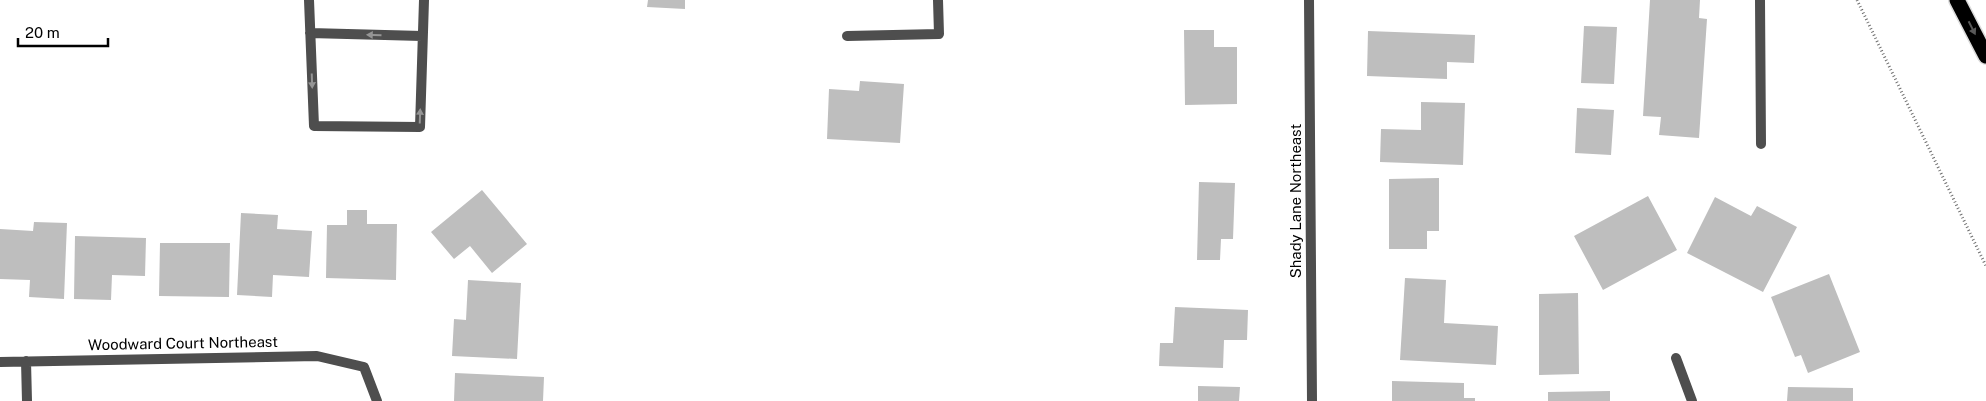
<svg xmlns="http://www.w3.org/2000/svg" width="1986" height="401" font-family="'Public Sans',sans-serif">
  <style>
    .building { fill: #bebebe }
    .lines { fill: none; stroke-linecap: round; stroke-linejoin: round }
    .highway-casing { stroke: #dbdbdb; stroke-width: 18 }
    .path { stroke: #707070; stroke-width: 3; stroke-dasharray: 1 2.5; stroke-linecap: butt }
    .lane { stroke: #4e4e4e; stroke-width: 10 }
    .street { stroke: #4e4e4e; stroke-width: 10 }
    .highway { stroke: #000; stroke-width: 15 }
    .oneway { fill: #595959 }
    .oneway2 { fill: #959595 }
    .labels { text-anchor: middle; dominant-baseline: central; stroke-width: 4; stroke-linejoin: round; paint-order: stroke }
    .street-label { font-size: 15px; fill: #000; stroke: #fff }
  </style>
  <rect width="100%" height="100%" fill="#fff"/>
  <!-- building -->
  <path class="building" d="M 648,0 L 685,0 L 685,9 L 647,7 Z
    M 1650,0 L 1700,0 L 1699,18 L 1707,19 L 1699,138 L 1659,135 L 1661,117 L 1643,116 Z
    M 1584,26 L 1617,27 L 1614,84 L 1581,83 Z
    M 1184,30 L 1214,30 L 1214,47 L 1237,47 L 1237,104 L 1185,105 Z
    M 1368,31 L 1475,35 L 1474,63 L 1447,62 L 1447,79 L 1367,76 Z
    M 860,81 L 904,84 L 900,143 L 827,139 L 829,89 L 859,91 Z
    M 1421,102 L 1465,103 L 1463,165 L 1380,162 L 1381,129 L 1421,130 Z
    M 1577,108 L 1614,110 L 1611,155 L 1575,153 Z
    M 1439,178 L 1439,231 L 1427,231 L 1427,249 L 1389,249 L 1389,179 Z
    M 1199,182 L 1235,183 L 1233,239 L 1221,239 L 1220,260 L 1197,260 Z
    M 482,190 L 527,244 L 492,273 L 470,246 L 454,259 L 431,232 Z
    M 1648,196 L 1677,250 L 1603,290 L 1574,236 Z
    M 1715,197 L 1751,216 L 1757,206 L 1797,227 L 1763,292 L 1687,253 Z
    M 347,210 L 367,210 L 367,224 L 397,224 L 396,280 L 326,278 L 327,225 L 347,225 Z
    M 241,213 L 278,215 L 277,229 L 312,231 L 309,277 L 273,275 L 272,297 L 237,295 Z
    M 34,222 L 67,223 L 64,299 L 29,297 L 30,280 L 0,279 L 0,229 L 33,231 Z
    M 75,236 L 146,238 L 145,276 L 112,275 L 111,300 L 74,299 Z
    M 160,243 L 230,243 L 229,297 L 159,296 Z
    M 1829,274 L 1860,352 L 1808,373 L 1801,355 L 1795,357 L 1771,297 Z
    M 1405,278 L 1446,280 L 1444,323 L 1498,326 L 1496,365 L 1400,360 Z
    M 468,280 L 521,283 L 517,359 L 452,356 L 454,319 L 466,320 Z
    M 1578,293 L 1579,374 L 1539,375 L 1539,294 Z
    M 1175,307 L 1248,310 L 1247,340 L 1224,340 L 1223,368 L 1159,366 L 1160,343 L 1173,343 Z
    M 455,373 L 544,377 L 543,401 L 454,401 Z
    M 1392,381 L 1464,383 L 1464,398 L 1475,398 L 1475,401 L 1392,401 Z
    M 1198,386 L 1240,387 L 1239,401 L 1198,401 Z
    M 1788,387 L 1853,388 L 1853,401 L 1787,401 Z
    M 1610,391 L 1610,401 L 1548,401 L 1548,392 Z"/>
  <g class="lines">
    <!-- highway casing -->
    <g class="highway-casing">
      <path id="highway" d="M 1957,0 L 1986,56"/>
    </g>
    <!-- path -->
    <path class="path" d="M 1857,0 L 1986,266"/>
    <!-- lane -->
    <path class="lane" d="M 309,0 L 314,126 L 420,127 L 424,0
      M 1760,0 L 1761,144
      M 310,33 L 422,36"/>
    <!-- street -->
    <path class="street" d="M 1309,0 L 1312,401
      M 847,36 L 939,34 L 938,0
      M 1676,358 L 1692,401
      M 26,361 L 27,401
      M 0,362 L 317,356 L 364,367 L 377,401"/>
    <!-- highway -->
    <use href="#highway" class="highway"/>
  </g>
  <!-- one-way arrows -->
  <defs><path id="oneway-solid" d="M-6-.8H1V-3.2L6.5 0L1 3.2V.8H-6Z" transform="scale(1.25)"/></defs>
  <use class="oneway" href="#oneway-solid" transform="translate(1972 28) rotate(63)"/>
  <g class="oneway2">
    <use href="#oneway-solid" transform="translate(374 35) rotate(-178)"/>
    <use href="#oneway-solid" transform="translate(312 81) rotate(88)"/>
    <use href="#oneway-solid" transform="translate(420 116) rotate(-88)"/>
  </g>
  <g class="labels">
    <!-- street labels -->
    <g class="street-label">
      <text transform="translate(1295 201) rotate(-90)">Shady Lane Northeast</text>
      <text transform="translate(183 343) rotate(-1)">Woodward Court Northeast</text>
    </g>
  </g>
  <!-- scale -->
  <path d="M18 38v8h90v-8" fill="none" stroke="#000000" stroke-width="2.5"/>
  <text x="25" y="38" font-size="15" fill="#000000" stroke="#ffffff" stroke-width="4" paint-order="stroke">20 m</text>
</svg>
